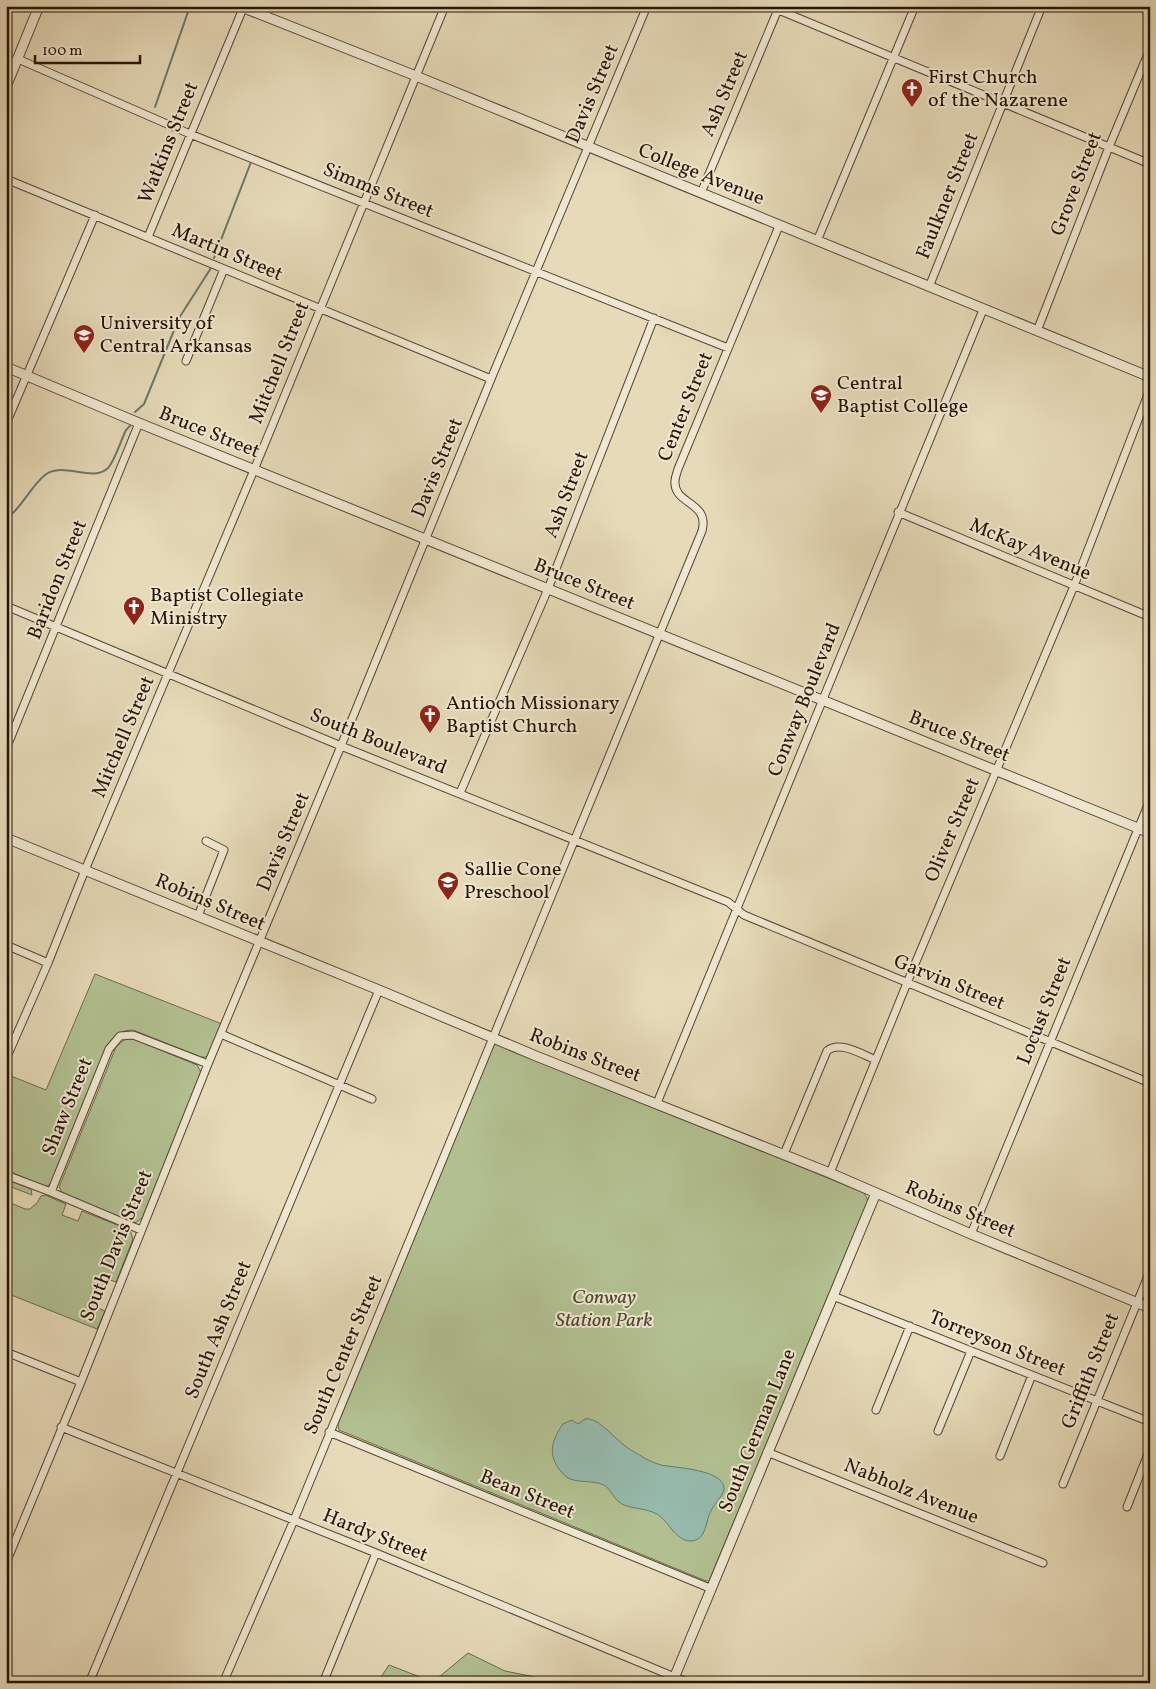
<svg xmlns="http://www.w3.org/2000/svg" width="1156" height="1689" font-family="Vollkorn,serif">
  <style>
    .green { fill: #b2c091; stroke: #6c6a4a }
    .water { fill: #96bbad; stroke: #697969 }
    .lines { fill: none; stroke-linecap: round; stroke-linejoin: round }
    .stream { stroke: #697969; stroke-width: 2 }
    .minor-casing { stroke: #554630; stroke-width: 9 }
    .tertiary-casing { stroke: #554630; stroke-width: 11 }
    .minor { stroke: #efe7d1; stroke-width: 7 }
    .tertiary { stroke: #efe7d1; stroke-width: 9 }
    .labels { text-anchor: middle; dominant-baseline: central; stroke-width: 4; stroke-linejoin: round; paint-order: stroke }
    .poi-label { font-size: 20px; fill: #251503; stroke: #efe7d1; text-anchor: start }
    .street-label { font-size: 20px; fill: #251503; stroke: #efe7d1 }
    .park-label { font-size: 20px; font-style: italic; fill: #4f482e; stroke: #efe7d1 }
  </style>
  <rect width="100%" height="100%" fill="#e6dab8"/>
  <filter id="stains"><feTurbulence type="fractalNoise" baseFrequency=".004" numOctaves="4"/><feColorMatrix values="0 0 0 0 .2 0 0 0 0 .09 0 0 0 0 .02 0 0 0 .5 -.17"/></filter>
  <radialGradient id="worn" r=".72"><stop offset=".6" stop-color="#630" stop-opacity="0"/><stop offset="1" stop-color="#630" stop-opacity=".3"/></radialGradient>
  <!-- green -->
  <path class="green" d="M 95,974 L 222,1024 L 209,1055 L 207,1057 L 201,1057 L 133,1030 C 121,1030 114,1035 108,1045 L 52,1181 L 48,1186 L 44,1186 L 6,1170 L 6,1074 L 46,1090 Z
    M 128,1039 L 134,1039 L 197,1065 L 200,1070 L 201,1075 L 142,1218 L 137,1222 L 133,1223 L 63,1194 L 59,1187 L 116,1047 L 124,1040 Z
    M 496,1044 L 502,1044 L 864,1193 L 868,1200 L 709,1581 L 706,1581 L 339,1430 L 338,1424 L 493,1046 Z
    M 6,1179 L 31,1189 L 32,1195 L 6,1185 Z
    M 45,1195 L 66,1204 L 62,1215 L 78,1221 L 82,1211 L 130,1230 L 133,1239 L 116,1282 L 107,1279 L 96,1307 L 105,1311 L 97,1329 L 6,1293 L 6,1201 L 25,1209 L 30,1209 L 37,1203 L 41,1196 Z
    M 468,1653 L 505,1671 L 535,1677 L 546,1683 L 377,1683 L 389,1665 L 433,1682 Z"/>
  <!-- water -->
  <path class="water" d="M 585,1419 C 598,1416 618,1443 631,1450 C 641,1456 650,1462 661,1465 C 675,1468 726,1469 724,1490 C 722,1497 715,1503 712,1509 C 705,1519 708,1541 690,1541 C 674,1540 668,1519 655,1513 C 644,1508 632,1509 622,1504 C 614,1500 611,1489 604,1485 C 593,1480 581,1483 570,1479 C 566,1477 562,1473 559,1469 C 547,1453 553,1438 563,1424 L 572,1420 L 578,1424 Z"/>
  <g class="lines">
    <!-- stream -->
    <path class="stream" d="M 155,107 L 190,6
      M 214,258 L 251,162
      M 135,412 L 144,404 L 179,318 L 211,268
      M 6,519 C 22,508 30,487 45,475 C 63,461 93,483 108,468 C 115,460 121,440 126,430 L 130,426"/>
    <!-- minor casing -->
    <g class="minor-casing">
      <path id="minor" d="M 769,6 L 1150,164
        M 18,59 L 190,134 L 728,348
        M 1144,63 L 1149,77 L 1150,132
        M 6,179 L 491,379
        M 701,193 L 779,7
        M 148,237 L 244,6
        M 817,241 L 915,6
        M 929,287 L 1042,6
        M 1037,331 L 1109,147 L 1150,49
        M 186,361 L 224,269
        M 6,424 L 95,215
        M 898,512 L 1150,617
        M 6,606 L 341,746 L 728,902 L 744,915 L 1150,1083
        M 6,749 L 139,423
        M 460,793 L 548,589 L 654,318
        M 198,916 L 224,850 L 206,841
        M 6,945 L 48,963
        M 221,1034 L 372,1099
        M 6,1059 L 48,963 L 85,870 L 254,470 L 445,6
        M 657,1103 L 983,310
        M 784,1154 L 827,1051 C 840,1040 863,1055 876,1060
        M 830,1173 L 907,983 L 1074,586 L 1150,389
        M 6,1175 L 51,1192 L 141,1230
        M 51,1192 L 109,1049 L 120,1036 L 133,1035 L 208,1064
        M 971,1234 L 1150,800
        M 833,1296 L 1150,1422
        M 6,1352 L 81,1382
        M 876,1410 L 910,1326
        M 61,1427 L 376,1553 L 689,1683
        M 938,1431 L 971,1351
        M 329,1432 L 712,1589
        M 767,1452 L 1043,1563
        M 1000,1456 L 1032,1375
        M 1063,1484 L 1150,1271
        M 1127,1507 L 1150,1449
        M 6,1563 L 81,1382 L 208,1064 L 341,746 L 491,379 L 647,6
        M 89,1683 L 379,990
        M 223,1683 L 294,1520 L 702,531 C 710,501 673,505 675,481 C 675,477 677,473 678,469 L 779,226
        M 323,1683 L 376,1553"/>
    </g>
    <!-- tertiary casing -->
    <g class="tertiary-casing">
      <path id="tertiary" d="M 239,6 L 416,76 L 1150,377
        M 6,87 L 39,6
        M 6,367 L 139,423 L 1150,833
        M 6,838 L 379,990 L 536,1056 L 830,1173 L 971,1234 L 1150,1308
        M 672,1683 L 876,1193"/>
    </g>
    <!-- minor -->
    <use href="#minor" class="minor"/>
    <!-- tertiary -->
    <use href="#tertiary" class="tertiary"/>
  </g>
  <!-- icons -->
  <defs>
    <g id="church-pin" transform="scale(1.125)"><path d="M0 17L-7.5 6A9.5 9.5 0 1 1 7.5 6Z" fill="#8f2418" stroke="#efe7d1"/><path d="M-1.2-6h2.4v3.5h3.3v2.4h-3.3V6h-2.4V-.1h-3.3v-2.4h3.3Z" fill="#fff"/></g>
    <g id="university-pin" transform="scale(1.125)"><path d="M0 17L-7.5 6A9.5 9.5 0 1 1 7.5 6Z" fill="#8f2418" stroke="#efe7d1"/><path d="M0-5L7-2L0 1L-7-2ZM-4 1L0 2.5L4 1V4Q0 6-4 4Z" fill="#fff"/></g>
    <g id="school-pin" transform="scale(1.125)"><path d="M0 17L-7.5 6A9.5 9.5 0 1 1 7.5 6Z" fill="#8f2418" stroke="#efe7d1"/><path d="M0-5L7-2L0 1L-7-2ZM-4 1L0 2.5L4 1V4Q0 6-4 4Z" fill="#fff"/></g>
  </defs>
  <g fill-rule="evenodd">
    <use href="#church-pin" x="912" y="89"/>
    <use href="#university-pin" x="84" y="335"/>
    <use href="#university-pin" x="821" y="395"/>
    <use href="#church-pin" x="134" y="607"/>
    <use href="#church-pin" x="430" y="715"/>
    <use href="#school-pin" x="448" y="882"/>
  </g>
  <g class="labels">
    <!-- poi labels -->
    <g class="poi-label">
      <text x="928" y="78">First Church<tspan x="928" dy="23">of the Nazarene</tspan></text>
      <text x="100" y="324">University of<tspan x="100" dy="23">Central Arkansas</tspan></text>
      <text x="837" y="384">Central<tspan x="837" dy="23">Baptist College</tspan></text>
      <text x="150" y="596">Baptist Collegiate<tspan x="150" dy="23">Ministry</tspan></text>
      <text x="446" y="704">Antioch Missionary<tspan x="446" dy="23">Baptist Church</tspan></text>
      <text x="464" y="870">Sallie Cone<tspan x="464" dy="23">Preschool</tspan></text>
    </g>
    <!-- street labels -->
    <g class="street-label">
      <text transform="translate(593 94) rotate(-67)">Davis Street</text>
      <text transform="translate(725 94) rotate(-67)">Ash Street</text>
      <text transform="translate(169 143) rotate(-68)">Watkins Street</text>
      <text transform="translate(701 175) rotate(22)">College Avenue</text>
      <text transform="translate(1077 184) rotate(-69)">Grove Street</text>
      <text transform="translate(378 191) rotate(22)">Simms Street</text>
      <text transform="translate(948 196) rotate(-68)">Faulkner Street</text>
      <text transform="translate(227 253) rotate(23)">Martin Street</text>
      <text transform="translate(280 363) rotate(-68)">Mitchell Street</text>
      <text transform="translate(686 407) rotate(-68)">Center Street</text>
      <text transform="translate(209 433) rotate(22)">Bruce Street</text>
      <text transform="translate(438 468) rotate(-68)">Davis Street</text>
      <text transform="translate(567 495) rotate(-69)">Ash Street</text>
      <text transform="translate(1030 550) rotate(23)">McKay Avenue</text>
      <text transform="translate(58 580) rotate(-68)">Baridon Street</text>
      <text transform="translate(584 585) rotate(22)">Bruce Street</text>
      <text transform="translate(805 700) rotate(-68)">Conway Boulevard</text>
      <text transform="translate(124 737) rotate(-67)">Mitchell Street</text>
      <text transform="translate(959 737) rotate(22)">Bruce Street</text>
      <text transform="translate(378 742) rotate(22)">South Boulevard</text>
      <text transform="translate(953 830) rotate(-67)">Oliver Street</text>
      <text transform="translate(284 842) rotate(-67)">Davis Street</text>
      <text transform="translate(210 903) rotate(23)">Robins Street</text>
      <text transform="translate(949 983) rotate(22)">Garvin Street</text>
      <text transform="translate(1045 1011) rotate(-68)">Locust Street</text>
      <text transform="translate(585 1056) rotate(21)">Robins Street</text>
      <text transform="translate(68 1107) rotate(-68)">Shaw Street</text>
      <text transform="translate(960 1210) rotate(23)">Robins Street</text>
      <text transform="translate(117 1246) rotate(-68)">South Davis Street</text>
      <text transform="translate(219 1330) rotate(-68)">South Ash Street</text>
      <text transform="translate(997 1344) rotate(22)">Torreyson Street</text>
      <text transform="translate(344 1355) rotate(-67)">South Center Street</text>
      <text transform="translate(1091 1371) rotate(-68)">Griffith Street</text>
      <text transform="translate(758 1431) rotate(-68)">South German Lane</text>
      <text transform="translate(911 1492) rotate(22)">Nabholz Avenue</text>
      <text transform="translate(527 1495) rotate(22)">Bean Street</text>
      <text transform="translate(375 1536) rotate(22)">Hardy Street</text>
    </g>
    <!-- park labels -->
    <g class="park-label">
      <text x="604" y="1298">Conway<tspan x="604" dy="23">Station Park</tspan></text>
    </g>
  </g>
  <!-- margin -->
  <rect width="1156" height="1689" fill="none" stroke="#e6dab8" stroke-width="25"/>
  <rect x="8" y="8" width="1141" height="1674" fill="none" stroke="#251503" stroke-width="2.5"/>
  <rect x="12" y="12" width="1131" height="1664" fill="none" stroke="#251503"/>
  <!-- scale -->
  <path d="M35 55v8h105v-8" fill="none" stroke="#251503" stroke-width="2.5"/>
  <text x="42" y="55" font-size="15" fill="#251503" stroke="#efe7d1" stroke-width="4" paint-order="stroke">100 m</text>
  <rect width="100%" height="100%" filter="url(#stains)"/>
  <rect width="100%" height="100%" fill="url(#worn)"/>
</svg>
